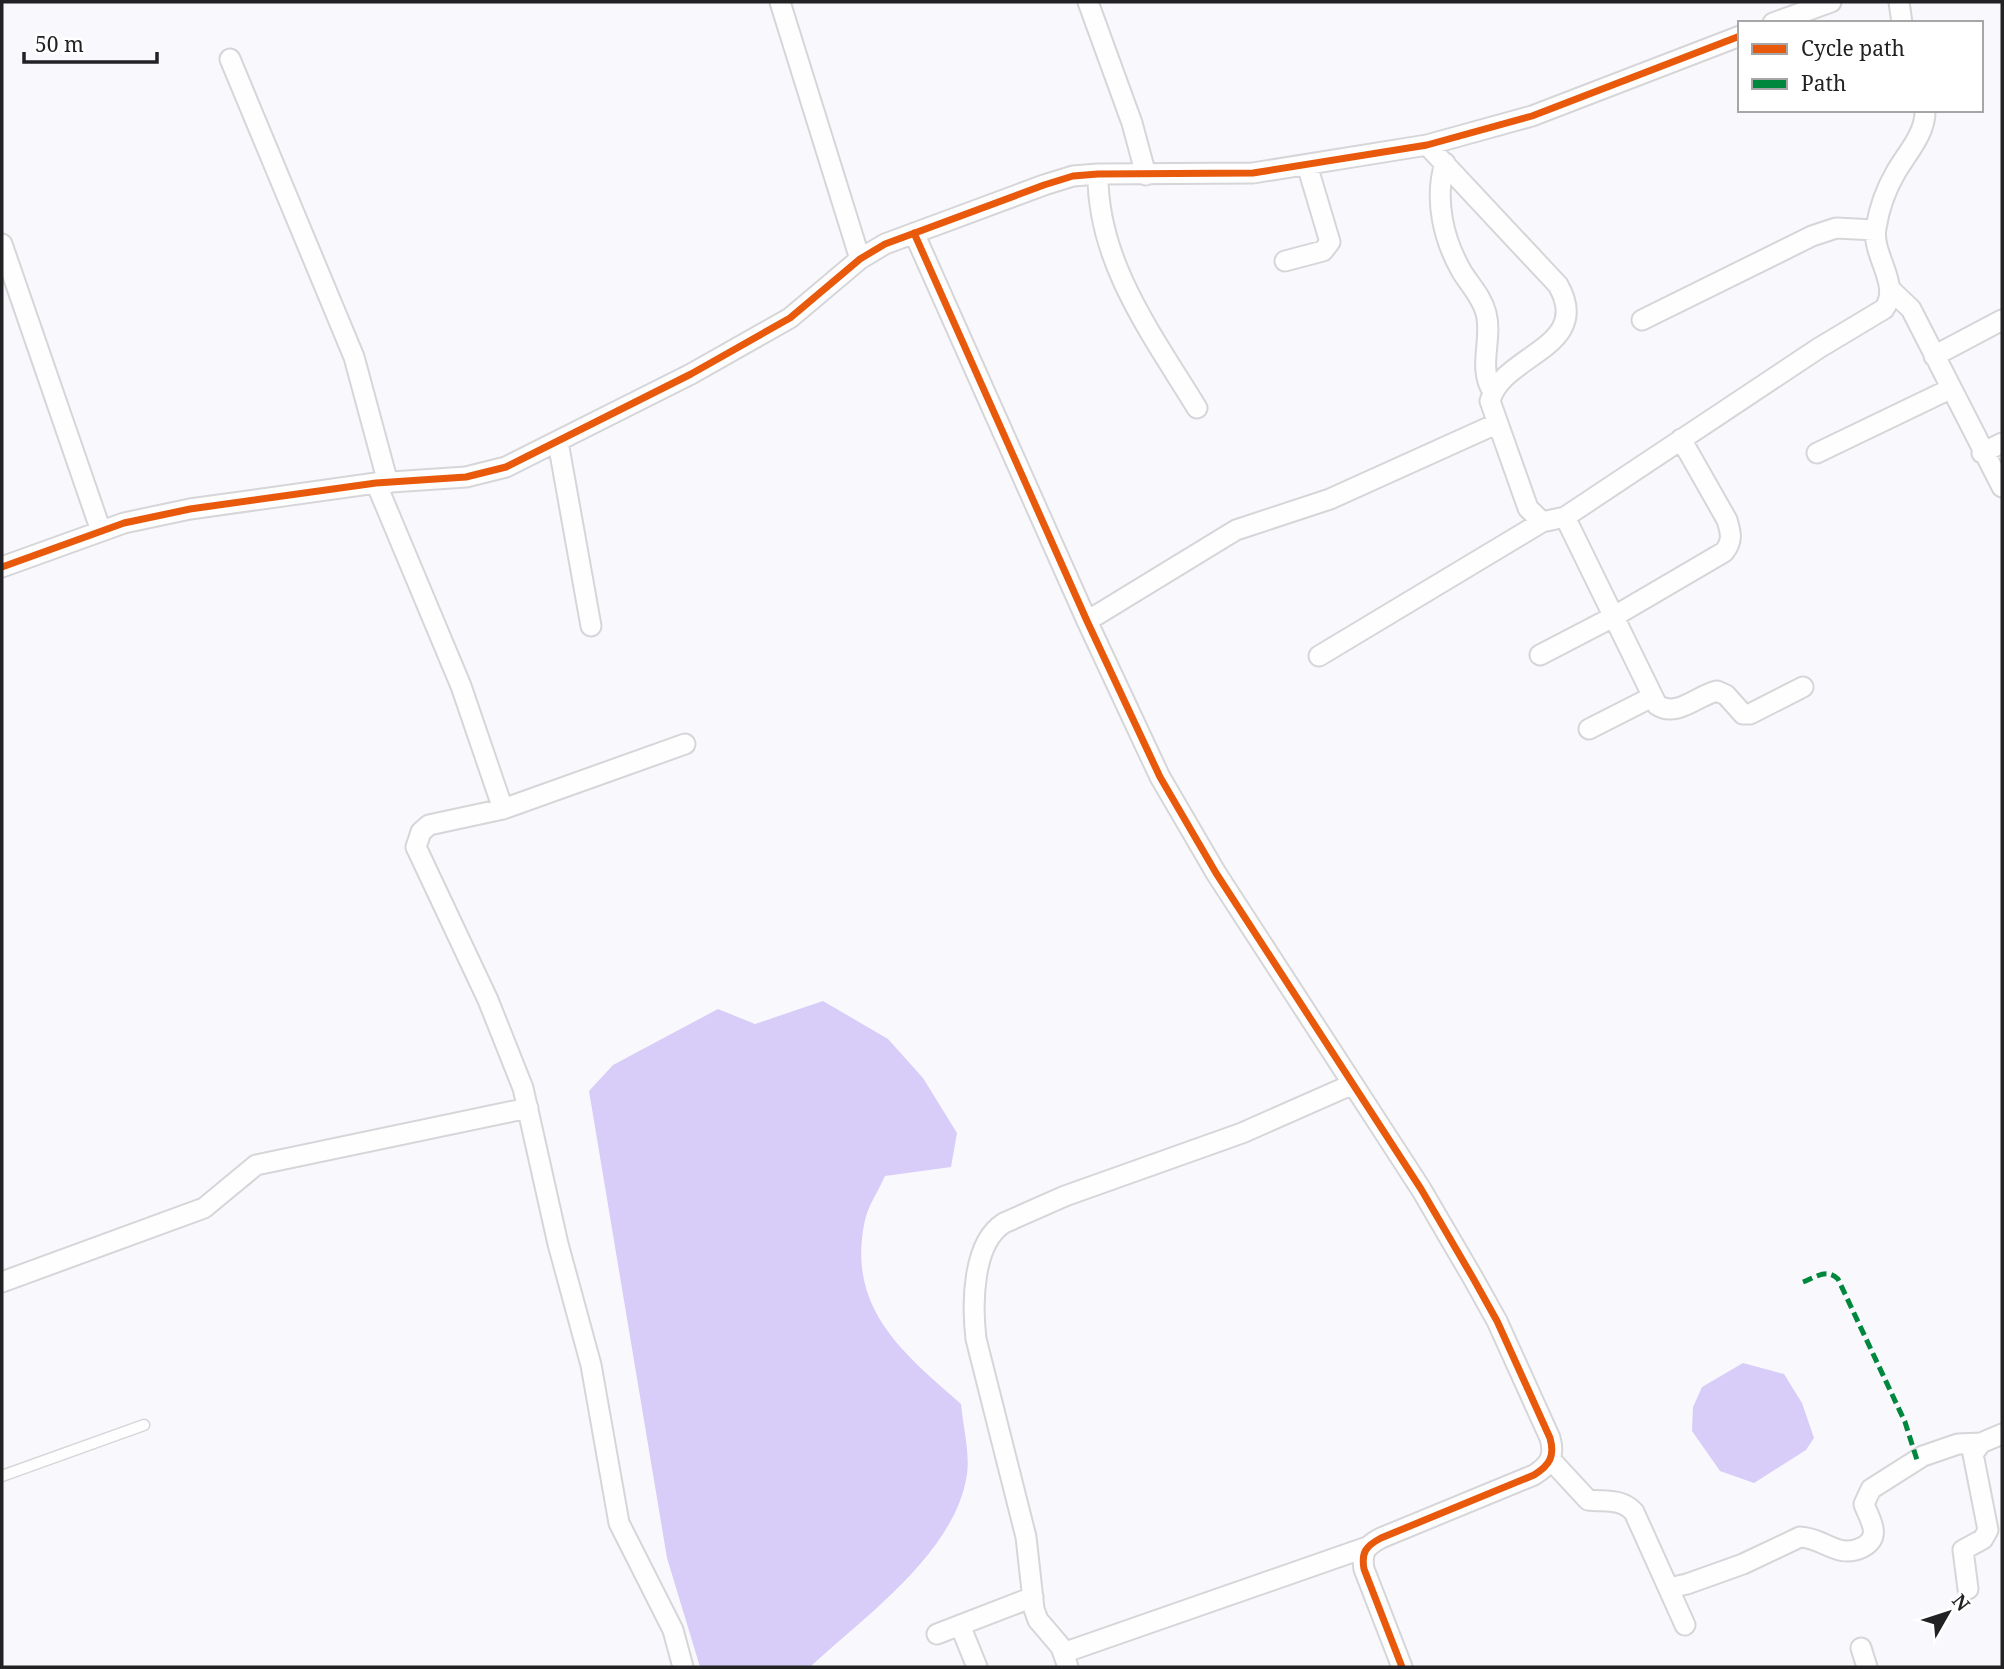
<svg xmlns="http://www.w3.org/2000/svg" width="2004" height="1669" font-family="'Noto Serif',serif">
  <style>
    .water { fill: #d7cdf8 }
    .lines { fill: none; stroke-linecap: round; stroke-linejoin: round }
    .lane-casing { stroke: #d6d6d9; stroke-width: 13 }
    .street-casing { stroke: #d6d6d9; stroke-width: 23 }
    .lane { stroke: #fefeff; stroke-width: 10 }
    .street { stroke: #fefeff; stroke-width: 19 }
    .quiet { stroke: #00873e; stroke-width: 5; stroke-dasharray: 10 5; stroke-linecap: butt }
    .cycleway-casing { stroke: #fff; stroke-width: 11 }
    .cycleway { stroke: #e8590c; stroke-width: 7 }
  </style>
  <rect width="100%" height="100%" fill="#f9f9fd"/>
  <!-- water -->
  <path class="water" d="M 823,1001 L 888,1039 L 923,1078 L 957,1133 L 951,1167 L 885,1176 C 879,1190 868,1206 865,1220 C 846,1308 902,1352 961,1404 C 963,1426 970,1453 967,1474 C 956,1552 865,1616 810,1667 L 700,1667 L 667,1558 L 589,1091 L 613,1065 L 718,1009 L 755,1024 Z
    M 1743,1363 L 1784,1374 L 1802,1403 L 1814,1438 L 1806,1450 L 1754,1483 L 1720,1471 L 1692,1431 L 1693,1407 L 1702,1387 Z"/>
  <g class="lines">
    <!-- lane casing -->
    <g class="lane-casing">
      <path id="lane" d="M 2,1476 L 144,1425"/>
    </g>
    <!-- street casing -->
    <g class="street-casing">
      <path id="street" d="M 780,2 L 860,259
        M 1088,2 L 1132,123 L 1146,175
        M 1899,2 L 1902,23
        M 1773,23 L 1831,2
        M 230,59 L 354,357 L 388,483
        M 1427,145 L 1558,285 C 1594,348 1502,354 1490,401 L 1528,508 L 1542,522 L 1565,517 L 1819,348 L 1884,309 C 1902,285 1871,255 1876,228 C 1879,209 1886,189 1896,172 C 1907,153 1926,133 1925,110
        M 1445,163 C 1434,199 1443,239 1462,272 C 1470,285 1482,297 1486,313 C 1493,340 1477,367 1493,392
        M 1098,174 C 1097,262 1153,336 1197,408
        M 914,233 L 1087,621 L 1160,777 L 1216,873 L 1421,1189 L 1473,1278 L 1497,1321 L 1550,1438 C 1555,1456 1550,1465 1534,1475 L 1381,1538 C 1366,1546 1361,1552 1364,1569 L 1402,1667
        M 2,244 L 101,531
        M 1285,261 L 1323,251 L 1330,242 L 1307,165
        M 1891,290 L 1911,309 L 2002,487
        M 1642,320 L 1812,236 L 1836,228 L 1875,230
        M 1934,356 L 2002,320
        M 558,442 L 591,626
        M 1817,453 L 1950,389
        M 1982,453 L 2002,443
        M 376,483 L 461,686 L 503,809 L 429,825 L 421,832 L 416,847 L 488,1000 L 523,1088 L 558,1244 L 591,1365 L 619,1523 L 673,1630 L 683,1667
        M 1565,517 L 1657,705 C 1677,718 1696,696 1717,691 L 1726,695 L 1743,714 L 1750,714 L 1803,687
        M 2,567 L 124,523 L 190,509 L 376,483 L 466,477 L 506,467 L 691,374 L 790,318 L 860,259 L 885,244 L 1044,185 L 1073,176 L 1098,174 L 1253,173 L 1427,145 L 1532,116 L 1740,36
        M 1087,621 L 1236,530 L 1330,499 L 1496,424
        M 1540,655 L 1613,617 L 1724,552 C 1733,541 1731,533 1727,520 L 1681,439
        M 1319,656 L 1542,522
        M 1589,729 L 1652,697
        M 503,809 L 685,744
        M 2,1282 L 204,1208 L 256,1165 L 528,1108
        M 1551,1460 L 1588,1500 C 1606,1502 1621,1498 1634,1512 L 1685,1625
        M 1669,1588 L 1687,1584 L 1743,1564 L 1800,1537 C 1825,1538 1838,1560 1863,1547 C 1883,1536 1869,1519 1864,1504 L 1871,1489 L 1923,1456 L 1958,1444 L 1981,1443
        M 1968,1589 L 1963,1550 L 1983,1539 L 1988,1530 L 1973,1454 L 1981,1443 L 2002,1434
        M 960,1625 L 977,1667
        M 937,1634 L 1033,1597
        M 1861,1648 L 1867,1667
        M 1063,1653 L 1367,1547
        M 1068,1667 L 1061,1647 L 1038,1620 L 1034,1609 L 1026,1537 L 976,1339 C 972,1305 972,1243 1004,1223 L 1065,1196 L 1242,1133 L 1353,1084"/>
    </g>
    <!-- lane -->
    <use href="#lane" class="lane"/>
    <!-- street -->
    <use href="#street" class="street"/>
    <!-- quiet -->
    <path class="quiet" d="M 1803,1282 C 1816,1277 1827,1268 1838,1279 L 1905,1422 L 1917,1460"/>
    <!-- cycleway casing -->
    <g class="cycleway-casing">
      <path id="cycleway" d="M 914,233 L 1087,621 L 1160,777 L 1216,873 L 1421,1189 L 1473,1278 L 1497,1321 L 1550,1438 C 1555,1456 1550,1465 1534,1475 L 1381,1538 C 1366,1546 1361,1552 1364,1569 L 1402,1667
        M 2,567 L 124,523 L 190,509 L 376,483 L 466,477 L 506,467 L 691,374 L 790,318 L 860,259 L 885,244 L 1044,185 L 1073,176 L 1098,174 L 1253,173 L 1427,145 L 1532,116 L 1740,36"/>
    </g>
    <!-- cycleway -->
    <use href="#cycleway" class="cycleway"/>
  </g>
  <!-- border -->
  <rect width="2004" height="1669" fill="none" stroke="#222124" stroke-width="7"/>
  <!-- legend -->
  <rect x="1738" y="21" width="245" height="91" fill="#ffffff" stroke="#a7a6a7" stroke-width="2"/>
  <rect x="1752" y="44" width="35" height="10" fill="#e8590c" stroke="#a7a6a7" stroke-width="2"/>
  <text x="1801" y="56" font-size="21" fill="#222124">Cycle path</text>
  <rect x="1752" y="79" width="35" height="10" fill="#00873e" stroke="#a7a6a7" stroke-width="2"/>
  <text x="1801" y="91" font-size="21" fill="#222124">Path</text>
  <!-- north arrow -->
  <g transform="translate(1948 1613) rotate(51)" stroke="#ffffff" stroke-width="5" paint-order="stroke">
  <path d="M0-5L12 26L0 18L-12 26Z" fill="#222124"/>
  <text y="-10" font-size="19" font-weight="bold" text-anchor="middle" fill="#222124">N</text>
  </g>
  <!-- scale -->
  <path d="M24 52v10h133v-10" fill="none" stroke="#222124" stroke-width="3.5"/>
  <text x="35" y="52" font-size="21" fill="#222124" stroke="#ffffff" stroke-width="5" paint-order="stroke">50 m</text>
</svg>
